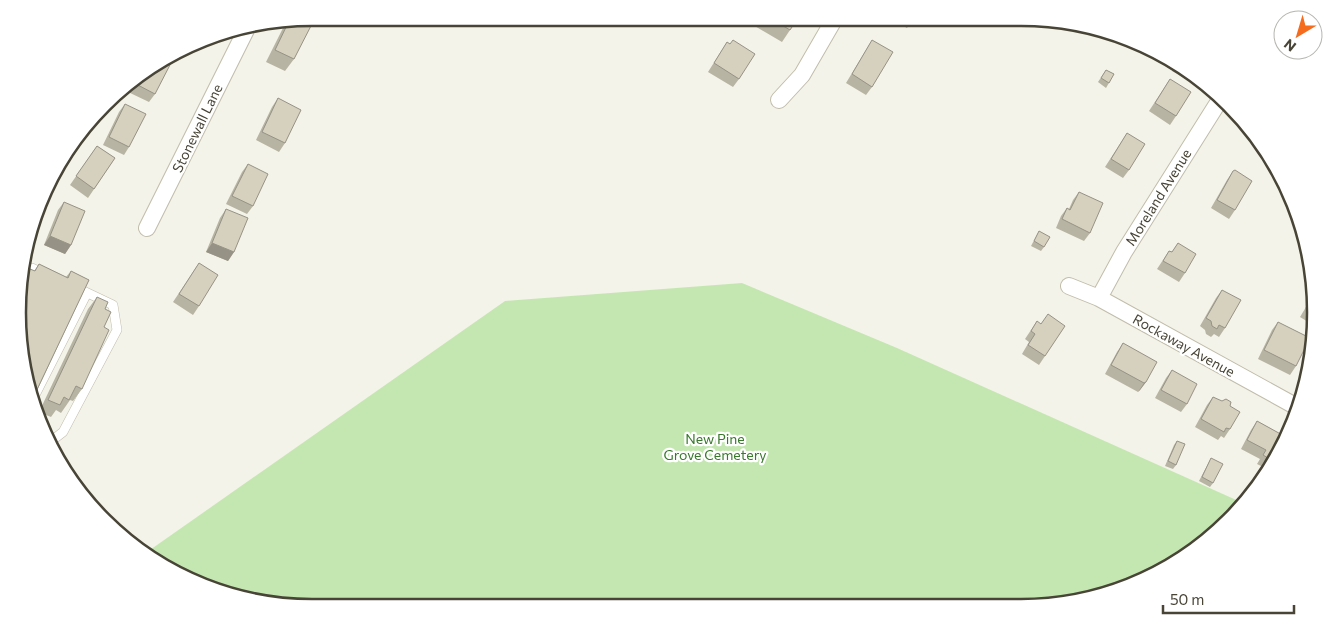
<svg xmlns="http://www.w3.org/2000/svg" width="1333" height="625" font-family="Commissioner,sans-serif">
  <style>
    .green { fill: #c4e7b2 }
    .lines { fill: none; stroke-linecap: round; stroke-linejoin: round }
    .service-casing { stroke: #c0bdab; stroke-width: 10 }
    .minor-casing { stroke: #c0bdab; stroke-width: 18 }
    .service { stroke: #fff; stroke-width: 9 }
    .minor { stroke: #fff; stroke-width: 16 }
    .wall { fill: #b8b4a3 }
    .shaded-wall { fill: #969285 }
    .building { fill: #d6d1be; stroke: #969285 }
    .labels { text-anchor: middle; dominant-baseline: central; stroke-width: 4.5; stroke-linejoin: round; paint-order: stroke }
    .street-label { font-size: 14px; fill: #484537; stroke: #fff }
    .park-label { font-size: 14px; fill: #38792b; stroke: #fff }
    .rim { fill: none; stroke: #484537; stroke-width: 2.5 }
  </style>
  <rect width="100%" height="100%" fill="#f4f3e9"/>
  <!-- green -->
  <path class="green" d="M 742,283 L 897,348 L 1243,503 L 1200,547 L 1133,585 L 1059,605 L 312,607 L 199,585 L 147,552 L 505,301 Z"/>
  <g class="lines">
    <!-- service casing -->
    <g class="service-casing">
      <path id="service" d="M 23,272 L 32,268 L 45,274
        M 34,397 L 87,293
        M 45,435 L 54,439 L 63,432 L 117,330 L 113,305 L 73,286"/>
    </g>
    <!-- minor casing -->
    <g class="minor-casing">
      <path id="minor" d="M 779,100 L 802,75 L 835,18
        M 147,228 L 247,28
        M 1069,286 L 1099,298 L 1297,407
        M 1099,298 L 1124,252 L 1221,98"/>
    </g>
    <!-- service -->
    <use href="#service" class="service"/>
    <!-- minor -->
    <use href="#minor" class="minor"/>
  </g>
  <!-- wall -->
  <path class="wall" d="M 312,18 L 294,59 L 285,71 L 266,62 L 286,22 Z
    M 741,18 L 798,18 L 782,42 Z
    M 888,18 L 914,18 L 907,28 Z
    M 1126,39 L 1138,43 L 1133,50 L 1123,43 Z
    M 872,40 L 872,87 L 866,95 L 846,83 Z
    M 727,42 L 730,44 L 739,79 L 733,87 L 708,72 Z
    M 169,59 L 155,94 L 149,102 L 128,92 L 136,77 Z
    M 1175,68 L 1195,81 L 1194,84 L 1172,71 Z
    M 1106,70 L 1114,74 L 1106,88 L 1098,82 Z
    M 1170,79 L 1176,116 L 1170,125 L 1149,111 Z
    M 278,98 L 285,143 L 279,152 L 256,140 L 272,107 Z
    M 125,104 L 129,147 L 124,155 L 103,145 L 119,112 Z
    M 1127,133 L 1129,170 L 1123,178 L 1105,167 Z
    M 97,146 L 115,158 L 88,198 L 70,185 Z
    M 248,164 L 253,206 L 247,214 L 226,204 L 242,172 Z
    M 1233,171 L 1235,210 L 1229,219 L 1211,208 L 1227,180 Z
    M 1079,192 L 1090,233 L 1084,241 L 1056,228 L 1061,216 L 1067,208 L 1069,209 L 1073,200 Z
    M 64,202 L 71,245 L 65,254 L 44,245 L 58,210 Z
    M 226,209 L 234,252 L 228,261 L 206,252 L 220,218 Z
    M 1039,231 L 1044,247 L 1041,251 L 1031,246 Z
    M 1178,243 L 1185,273 L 1179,282 L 1157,269 L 1169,251 L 1172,252 Z
    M 199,263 L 199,306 L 193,315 L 173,302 Z
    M 39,264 L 66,277 L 71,271 L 89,280 L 34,397 L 20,351 L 22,279 L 30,269 L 34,271 Z
    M 1222,290 L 1225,328 L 1219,337 L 1214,334 L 1211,337 L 1206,334 L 1205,330 L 1200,326 L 1216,298 Z
    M 97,297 L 105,309 L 104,327 L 82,389 L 73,401 L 70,400 L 61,413 L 56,410 L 51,417 L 39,412 L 88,309 Z
    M 1312,297 L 1316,313 L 1313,325 L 1300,317 Z
    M 1037,321 L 1045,356 L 1039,365 L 1022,354 L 1029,342 L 1025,339 Z
    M 1278,322 L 1296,366 L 1290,375 L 1258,359 L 1272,330 Z
    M 1123,343 L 1146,382 L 1140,390 L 1138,392 L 1105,374 L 1117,352 Z
    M 1172,370 L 1187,404 L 1181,412 L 1155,398 L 1166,378 Z
    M 1213,397 L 1230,406 L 1230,429 L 1224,438 L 1221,436 L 1218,440 L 1195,427 L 1207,405 Z
    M 1257,421 L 1286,437 L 1267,469 L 1257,464 L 1260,459 L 1241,449 L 1251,430 Z
    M 1177,441 L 1176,465 L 1173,469 L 1165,466 L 1174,445 Z
    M 1211,458 L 1213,483 L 1210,487 L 1199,481 Z"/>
  <!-- shaded-wall -->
  <path class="shaded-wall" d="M 50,236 L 71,245 L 65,254 L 44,245 Z
    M 212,243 L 234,252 L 228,261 L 206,252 Z
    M 1146,382 L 1140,390 L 1138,392 L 1144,383 Z"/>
  <!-- building -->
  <path class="building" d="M 315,18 L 294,59 L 275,50 L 289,21 Z
    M 770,18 L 798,18 L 790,30 Z
    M 1126,39 L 1134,40 L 1138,43 L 1136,46 Z
    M 733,40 L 755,54 L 739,79 L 714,63 L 727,42 L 730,44 Z
    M 872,40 L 893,52 L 872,87 L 852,74 Z
    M 169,59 L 172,61 L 155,94 L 134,83 L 138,76 Z
    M 1106,70 L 1114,74 L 1109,83 L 1101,78 Z
    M 1170,79 L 1191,92 L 1176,116 L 1155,103 Z
    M 278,98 L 301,110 L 285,143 L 262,132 Z
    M 125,104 L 146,114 L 129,147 L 109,137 Z
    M 1127,133 L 1145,144 L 1129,170 L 1111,159 Z
    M 97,146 L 115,158 L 94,189 L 76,176 Z
    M 248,164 L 268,174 L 253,206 L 232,196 Z
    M 1235,170 L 1252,181 L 1235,210 L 1217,200 L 1233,171 Z
    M 1079,192 L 1103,203 L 1090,233 L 1062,219 L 1067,208 L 1070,210 Z
    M 64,202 L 85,211 L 71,245 L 50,236 Z
    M 226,209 L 248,218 L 234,252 L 212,243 Z
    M 1039,231 L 1050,237 L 1044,247 L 1034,241 Z
    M 1178,243 L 1196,254 L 1185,273 L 1163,261 L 1169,251 L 1172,252 Z
    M 199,263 L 218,275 L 199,306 L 179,294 Z
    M 39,264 L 68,278 L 71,271 L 89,280 L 34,396 L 20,351 L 22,283 L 30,269 L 35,271 Z
    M 1222,290 L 1241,300 L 1225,328 L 1219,325 L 1217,329 L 1212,326 L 1211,321 L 1206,318 Z
    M 97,297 L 108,302 L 105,309 L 111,312 L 104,327 L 109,330 L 82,389 L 76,386 L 69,400 L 64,397 L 60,405 L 48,400 Z
    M 1313,298 L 1316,313 L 1315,314 L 1306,308 Z
    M 1048,314 L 1065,326 L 1045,356 L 1028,345 L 1035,334 L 1031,331 L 1037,321 L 1041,324 Z
    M 1278,322 L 1310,338 L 1296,366 L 1264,350 Z
    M 1123,343 L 1157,362 L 1146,382 L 1144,383 L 1111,365 Z
    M 1172,370 L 1197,384 L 1187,404 L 1161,390 Z
    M 1213,397 L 1222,401 L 1226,399 L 1231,402 L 1230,406 L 1240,412 L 1230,429 L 1226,428 L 1224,432 L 1201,419 Z
    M 1257,421 L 1286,437 L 1273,461 L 1263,455 L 1266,450 L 1247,440 Z
    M 1177,441 L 1185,444 L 1176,465 L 1168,461 Z
    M 1211,458 L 1223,464 L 1213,483 L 1202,477 Z"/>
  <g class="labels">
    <!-- street labels -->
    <g class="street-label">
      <text transform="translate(197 128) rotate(-64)">Stonewall Lane</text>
      <text transform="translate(1158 197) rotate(-58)">Moreland Avenue</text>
      <text transform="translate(1184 345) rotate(29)">Rockaway Avenue</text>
    </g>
    <!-- park labels -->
    <g class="park-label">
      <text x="715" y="438">New Pine<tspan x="715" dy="16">Grove Cemetery</tspan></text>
    </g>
  </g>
  <!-- crop -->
  <path d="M0 0H1333V625H0ZM312 26H1021A286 286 0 0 1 1307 312V313A286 286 0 0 1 1021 599H312A286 286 0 0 1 26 313V312A286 286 0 0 1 312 26Z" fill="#fff" fill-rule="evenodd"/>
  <path class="rim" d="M312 26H1021A286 286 0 0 1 1307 312V313A286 286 0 0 1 1021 599H312A286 286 0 0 1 26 313V312A286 286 0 0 1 312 26Z"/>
  <!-- north arrow -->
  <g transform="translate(1298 35) rotate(218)"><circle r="24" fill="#ffffff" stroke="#b6b5af"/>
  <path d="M0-4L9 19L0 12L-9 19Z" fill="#f66c1e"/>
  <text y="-8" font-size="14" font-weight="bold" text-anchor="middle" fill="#484537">N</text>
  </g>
  <!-- scale -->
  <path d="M1163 605v8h131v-8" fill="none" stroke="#484537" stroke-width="2.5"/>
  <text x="1170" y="605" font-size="15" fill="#484537" stroke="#ffffff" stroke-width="4" paint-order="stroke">50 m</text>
</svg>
